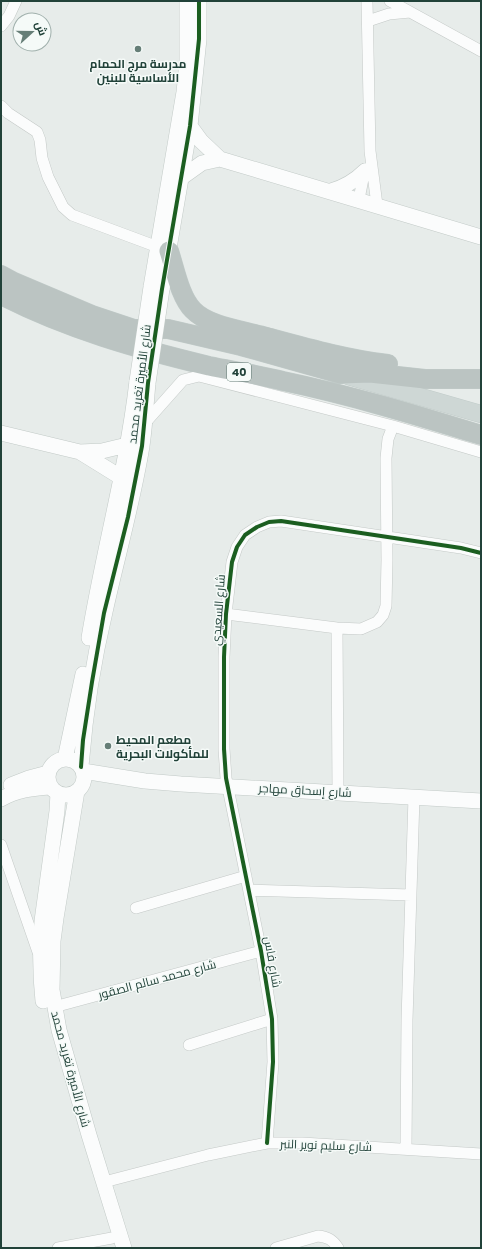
<svg xmlns="http://www.w3.org/2000/svg" width="482" height="1249" font-family="Poppins,Cairo,sans-serif">
  <style>
    .lines { fill: none; stroke-linecap: round; stroke-linejoin: round }
    .street-casing { stroke: #c4c9c7; stroke-width: 12 }
    .secondary-casing { stroke: #c2cac7; stroke-width: 16 }
    .primary-casing { stroke: #c1cbc9; stroke-width: 18 }
    .highway-casing { stroke: #c1cbc9; stroke-width: 20 }
    .street { stroke: #fbfcfc; stroke-width: 11 }
    .secondary { stroke: #fbfcfc; stroke-width: 15 }
    .primary { stroke: #ced7d5; stroke-width: 17 }
    .highway { stroke: #bbc4c2; stroke-width: 19 }
    .secondary-bridge-casing { stroke: #c2cac7; stroke-width: 16; stroke-linecap: butt }
    .secondary-bridge { stroke: #fbfcfc; stroke-width: 15 }
    .cycleway-casing { stroke: #f5faf8; stroke-width: 6 }
    .cycleway { stroke: #1b5e20; stroke-width: 4 }
    .poi-dot { fill: #667e77; stroke: #f5faf8; stroke-width: 1.5 }
    .labels { text-anchor: middle; dominant-baseline: central; stroke-width: 3; stroke-linejoin: round; paint-order: stroke }
    .shield { fill: #f5faf8; stroke: #617972; stroke-width: 1 }
    .shield-label { font-size: 11px; font-weight: bold; fill: #214239 }
    .poi-label { font-size: 12px; font-weight: bold; fill: #214239; stroke: #f5faf8 }
    .street-label { font-size: 12px; fill: #214239; stroke: #f5faf8 }
  </style>
  <rect width="100%" height="100%" fill="#e7ecea"/>
  <g class="lines">
    <!-- street casing -->
    <g class="street-casing">
      <path id="street" d="M 367,1 L 370,151 L 377,205
        M 390,1 L 481,51
        M 368,21 L 389,14 L 410,12
        M 1,26 L 9,16 L 16,1
        M 1,106 L 8,113 L 37,132 L 40,140 L 42,158 L 48,177 L 63,207 L 72,215 L 158,247
        M 359,199 L 365,169
        M 144,424 L 183,380 L 199,376 L 393,426 L 481,452
        M 226,614 L 337,628 L 361,629 L 377,622 L 383,615 L 386,606 L 387,560 L 386,458 L 388,439 L 393,426
        M 337,628 L 338,792
        M 1,845 L 38,952
        M 249,890 L 411,895
        M 136,908 L 246,876
        M 54,1007 L 261,951
        M 189,1045 L 272,1019
        M 267,1143 L 273,1062 L 272,1019 L 261,951 L 226,778 L 224,749 L 224,657 L 226,614 L 232,562 L 237,547 L 245,535 L 257,527 L 269,522 L 281,521 L 461,548 L 481,553
        M 406,1148 L 407,1020 L 414,797
        M 104,1182 L 208,1155 L 267,1143 L 302,1143 L 481,1154
        M 58,1248 L 112,1238
        M 276,1248 L 318,1236 C 328,1237 333,1240 338,1248"/>
    </g>
    <!-- secondary casing -->
    <g class="secondary-casing">
      <path id="secondary" d="M 190,126 L 201,141 L 220,159 L 481,237
        M 181,178 L 202,163 L 220,159
        M 331,191 C 345,187 355,181 365,171
        M 151,287 L 184,92 L 187,62 L 187,1
        M 162,289 L 190,126 L 199,39 L 199,1
        M 1,433 L 80,452 L 102,451 L 127,445
        M 80,452 L 122,478
        M 89,638 C 103,552 127,468 137,381
        M48 777a18 18 0 1 1 36 0a18 18 0 1 1-36 0Z
        M 65,759 L 83,674
        M 81,767 C 85,715 93,662 105,612 C 117,557 133,502 142,446 C 145,425 146,404 148,383
        M 83,771 L 145,781 L 181,784 L 481,801
        M 11,785 L 29,778 L 48,773
        M 77,791 L 56,918 L 53,941 L 52,990 L 59,1030 L 89,1135 L 124,1248
        M 1,799 C 17,790 33,788 50,787
        M 43,1001 C 40,974 40,948 42,921 L 57,811 L 58,793"/>
    </g>
    <!-- primary casing -->
    <g class="primary-casing">
      <path id="primary" d="M 348,376 L 481,414"/>
    </g>
    <!-- highway casing -->
    <g class="highway-casing">
      <path id="highway" d="M 169,251 C 175,269 180,297 193,310 C 208,326 242,330 263,336 C 304,347 346,359 388,364
        M 1,275 L 14,282 L 92,315 L 134,329 L 168,329 L 241,346 L 341,374 L 370,373 L 425,379 L 481,379
        M 1,295 C 67,329 138,349 209,366 C 234,371 259,375 283,381 C 350,395 416,415 481,435"/>
    </g>
    <!-- street -->
    <use href="#street" class="street"/>
    <!-- secondary -->
    <use href="#secondary" class="secondary"/>
    <!-- primary -->
    <use href="#primary" class="primary"/>
    <!-- highway -->
    <use href="#highway" class="highway"/>
    <!-- secondary-bridge casing -->
    <g class="secondary-bridge-casing">
      <path id="secondary-bridge" d="M 137,381 L 151,287
        M 148,383 L 162,289"/>
    </g>
    <!-- secondary-bridge -->
    <use href="#secondary-bridge" class="secondary-bridge"/>
    <!-- cycleway casing -->
    <g class="cycleway-casing">
      <path id="cycleway" d="M 81,767 L 83,740 L 92,682 L 104,613 L 128,517 L 142,446 L 148,383 L 162,289 L 190,126 L 199,39 L 199,1
        M 267,1143 L 273,1062 L 272,1019 L 261,951 L 226,778 L 224,749 L 224,657 L 226,614 L 232,562 L 237,547 L 245,535 L 257,527 L 269,522 L 281,521 L 461,548 L 481,553"/>
    </g>
    <!-- cycleway -->
    <use href="#cycleway" class="cycleway"/>
  </g>
  <!-- markers -->
  <g class="poi-dot">
    <circle cx="138" cy="49" r="4"/>
    <circle cx="108" cy="746" r="4"/>
  </g>
  <g class="labels">
    <!-- shield labels -->
    <rect class="shield" x="227" y="363" width="24" height="18" rx="3"/>
    <g class="shield-label">
      <text x="239" y="372">40</text>
    </g>
    <!-- poi labels -->
    <g class="poi-label">
      <text x="138" y="63">مدرسة مرج الحمام<tspan x="138" dy="14">الأساسية للبنين</tspan></text>
      <text x="116" y="739" text-anchor="start">مطعم المحيط<tspan x="116" dy="14">للمأكولات البحرية</tspan></text>
    </g>
    <!-- street labels -->
    <g class="street-label">
      <text transform="translate(139 384) rotate(-83)">شارع الأميرة تغريد محمد</text>
      <text transform="translate(218 610) rotate(-86)">شارع السعيدي</text>
      <text transform="translate(305 790) rotate(3)">شارع إسحاق مهاجر</text>
      <text transform="translate(273 962) rotate(80)">شارع فاس</text>
      <text transform="translate(157 979) rotate(-15)">شارع محمد سالم الصقور</text>
      <text transform="translate(71 1069) rotate(75)">شارع الأميرة تغريد محمد</text>
      <text transform="translate(326 1145) rotate(2)">شارع سليم نوير النبر</text>
    </g>
  </g>
  <!-- border -->
  <rect width="482" height="1249" fill="none" stroke="#214239" stroke-width="4"/>
  <!-- north arrow -->
  <g transform="translate(32 32) rotate(69)"><circle r="19" fill="#f5faf8" stroke="#a0b0ac"/>
  <path d="M0-3L7 15L0 10L-7 15Z" fill="#667e77"/>
  <text y="-6" font-size="11" font-weight="bold" text-anchor="middle" fill="#214239">ش</text>
  </g>
</svg>
